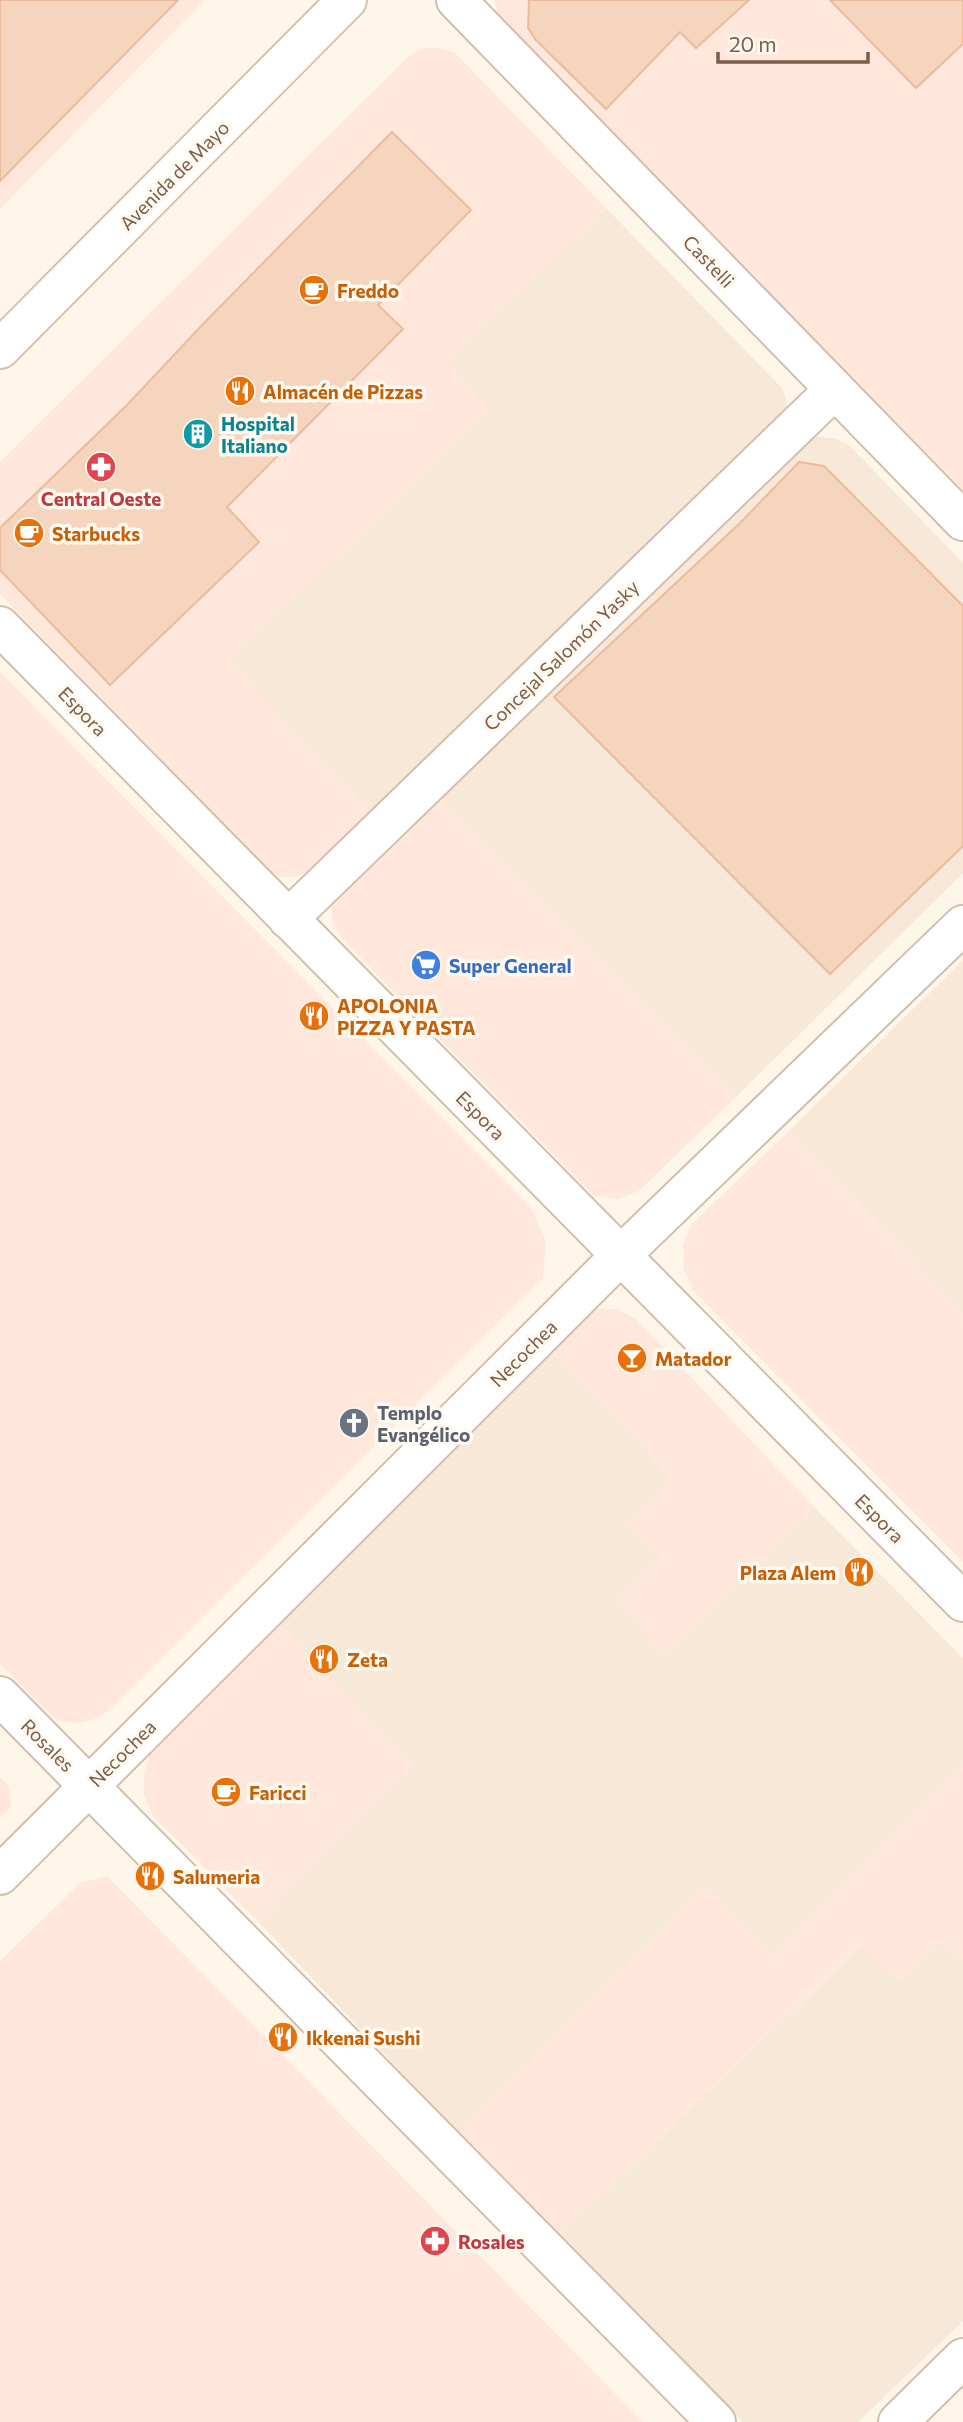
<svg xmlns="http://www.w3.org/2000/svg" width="963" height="2422" font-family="Commissioner,sans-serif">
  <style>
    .residential { fill: #f7e8d7 }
    .commercial { fill: #ffe7dc }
    .building { fill: #f6d5be; stroke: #eabb9d; stroke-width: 2 }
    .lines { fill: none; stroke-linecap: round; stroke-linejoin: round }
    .minor-casing { stroke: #d2bead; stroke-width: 42 }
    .secondary-casing { stroke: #d8c0ac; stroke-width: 42 }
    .minor { stroke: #fff; stroke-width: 38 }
    .secondary { stroke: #fff; stroke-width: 38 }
    .labels { text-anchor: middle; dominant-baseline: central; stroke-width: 7; stroke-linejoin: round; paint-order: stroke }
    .street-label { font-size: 19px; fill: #7c5c4a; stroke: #fffaf1 }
    .food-label { font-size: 19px; font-weight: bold; fill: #c56008; stroke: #fffaf1; text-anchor: start }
    .culture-label { font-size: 19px; font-weight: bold; fill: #0d838f; stroke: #fffaf1; text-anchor: start }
    .health-label { font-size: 19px; font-weight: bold; fill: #be3a42; stroke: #fffaf1 }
    .shop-label { font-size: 19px; font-weight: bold; fill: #366cbe; stroke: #fffaf1; text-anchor: start }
    .worship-label { font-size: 19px; font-weight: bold; fill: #5b616d; stroke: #fffaf1; text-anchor: start }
  </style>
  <rect width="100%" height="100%" fill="#fef6e9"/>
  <!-- residential -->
  <path class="residential" d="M 606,208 L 783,389 L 787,405 L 782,418 L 371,812 L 227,662 L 488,410 L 446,362 Z
    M 814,436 L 836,439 L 850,446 L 963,563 L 963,873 L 737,1096 L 441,797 Z
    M 963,960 L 963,1313 L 790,1130 Z
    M 551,1352 L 647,1451 L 671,1479 L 661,1557 L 663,1654 L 814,1507 L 963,1658 L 963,1762 L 773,1955 L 706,1888 L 459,2133 L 259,1922 L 414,1765 L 280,1625 Z
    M 943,1940 L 963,1960 L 963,2321 L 858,2422 L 743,2422 L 559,2235 L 861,1945 Z"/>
  <!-- commercial -->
  <path class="commercial" d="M 0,0 L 205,0 L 0,209 Z
    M 494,0 L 963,0 L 963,490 L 502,28 Z
    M 423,48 L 438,48 L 455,53 L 606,208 L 447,362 L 489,410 L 228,661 L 371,812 L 311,870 L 296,877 L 280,877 L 269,870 L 0,594 L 0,462 L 410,55 Z
    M 0,672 L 532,1209 L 546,1243 L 543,1278 L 108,1711 L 93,1720 L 79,1723 L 56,1720 L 0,1664 Z
    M 441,797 L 737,1096 L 639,1191 L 618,1199 L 593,1195 L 341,938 L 332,919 L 332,905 L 342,891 Z
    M 790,1130 L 963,1313 L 963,1562 L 693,1291 L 684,1268 L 683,1245 L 691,1225 Z
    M 597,1309 L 618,1309 L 637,1320 L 814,1507 L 663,1654 L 616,1601 L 661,1557 L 627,1521 L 671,1478 L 647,1451 L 551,1352 Z
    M 280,1625 L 415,1765 L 259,1922 L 154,1817 L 144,1795 L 144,1773 L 150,1754 Z
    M 963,1762 L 963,1960 L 943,1940 L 899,1983 L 860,1945 L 559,2235 L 459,2133 L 706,1888 L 773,1954 Z
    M 0,1777 L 9,1786 L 11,1807 L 0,1818 Z
    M 107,1876 L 643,2422 L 0,2422 L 0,1961 L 80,1883 Z"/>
  <!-- building -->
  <path class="building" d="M 0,0 L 178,0 L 0,181 Z
    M 529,0 L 749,0 L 696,48 L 680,32 L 606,109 L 536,40 L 528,28 Z
    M 830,0 L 963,0 L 963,44 L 916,88 Z
    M 392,132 L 471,210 L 378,305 L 403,329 L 227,507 L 259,542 L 110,685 L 0,570 L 0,528 L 127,405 L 205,322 Z
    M 799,462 L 824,466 L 963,606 L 963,846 L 830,974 L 554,697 L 740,523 Z"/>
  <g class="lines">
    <!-- minor casing -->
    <g class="minor-casing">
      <path id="minor" d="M 456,0 L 963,521
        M 0,626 L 963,1602
        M 288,919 L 834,390
        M 0,1696 L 716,2422
        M 0,1875 L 620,1256 L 963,925
        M 898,2422 L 963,2358"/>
    </g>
    <!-- secondary casing -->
    <g class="secondary-casing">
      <path id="secondary" d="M 0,349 L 347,0"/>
    </g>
    <!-- minor -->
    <use href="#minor" class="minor"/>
    <!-- secondary -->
    <use href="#secondary" class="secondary"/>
  </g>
  <!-- icons -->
  <defs>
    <g id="cafe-disc" transform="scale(1.575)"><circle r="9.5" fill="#e8710a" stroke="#fffaf1"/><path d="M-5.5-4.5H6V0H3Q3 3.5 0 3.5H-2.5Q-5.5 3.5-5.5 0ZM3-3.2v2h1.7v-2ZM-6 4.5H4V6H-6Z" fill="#fff"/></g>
    <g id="restaurant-disc" transform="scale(1.575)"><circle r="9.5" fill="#e8710a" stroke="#fffaf1"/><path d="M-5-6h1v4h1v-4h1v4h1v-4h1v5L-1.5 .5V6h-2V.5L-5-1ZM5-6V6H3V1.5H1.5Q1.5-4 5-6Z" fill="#fff"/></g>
    <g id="building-disc" transform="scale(1.575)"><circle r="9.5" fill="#0f9aa8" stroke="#fffaf1"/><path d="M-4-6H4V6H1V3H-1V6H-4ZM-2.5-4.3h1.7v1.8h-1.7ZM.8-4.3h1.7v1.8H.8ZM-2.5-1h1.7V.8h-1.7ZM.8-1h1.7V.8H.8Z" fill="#fff"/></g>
    <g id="pharmacy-disc" transform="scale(1.575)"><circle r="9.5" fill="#e0444e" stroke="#fffaf1"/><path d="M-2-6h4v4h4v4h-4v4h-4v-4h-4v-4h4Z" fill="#fff"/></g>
    <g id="supermarket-disc" transform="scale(1.575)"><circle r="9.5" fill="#3f7fe0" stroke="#fffaf1"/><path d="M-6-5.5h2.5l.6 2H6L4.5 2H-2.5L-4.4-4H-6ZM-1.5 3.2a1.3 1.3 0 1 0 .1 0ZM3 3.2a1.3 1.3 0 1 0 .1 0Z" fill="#fff"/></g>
    <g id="bar-disc" transform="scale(1.575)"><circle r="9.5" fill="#e8710a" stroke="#fffaf1"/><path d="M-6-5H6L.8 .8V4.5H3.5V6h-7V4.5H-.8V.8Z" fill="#fff"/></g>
    <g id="church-disc" transform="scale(1.575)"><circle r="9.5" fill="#6b7280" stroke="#fffaf1"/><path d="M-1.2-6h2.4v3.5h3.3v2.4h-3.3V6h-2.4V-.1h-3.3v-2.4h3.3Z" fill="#fff"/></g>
  </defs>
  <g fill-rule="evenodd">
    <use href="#cafe-disc" x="314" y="290"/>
    <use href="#restaurant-disc" x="240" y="391"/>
    <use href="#building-disc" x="198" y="434"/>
    <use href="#pharmacy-disc" x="101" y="467"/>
    <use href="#cafe-disc" x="29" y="533"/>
    <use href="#supermarket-disc" x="426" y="965"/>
    <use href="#restaurant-disc" x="314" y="1016"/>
    <use href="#bar-disc" x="632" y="1358"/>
    <use href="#church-disc" x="354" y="1423"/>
    <use href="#restaurant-disc" x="859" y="1572"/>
    <use href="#restaurant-disc" x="324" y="1659"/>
    <use href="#cafe-disc" x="226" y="1792"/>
    <use href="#restaurant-disc" x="150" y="1876"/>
    <use href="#restaurant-disc" x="283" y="2037"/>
    <use href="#pharmacy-disc" x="435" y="2241"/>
  </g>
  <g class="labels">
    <!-- street labels -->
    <g class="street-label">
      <text transform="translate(174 175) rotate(-45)">Avenida de Mayo</text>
      <text transform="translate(709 261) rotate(46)">Castelli</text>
      <text transform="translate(561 655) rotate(-44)">Concejal Salomón Yasky</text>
      <text transform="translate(83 711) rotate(46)">Espora</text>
      <text transform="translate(481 1115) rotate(45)">Espora</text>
      <text transform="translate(523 1353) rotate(-45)">Necochea</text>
      <text transform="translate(880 1518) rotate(45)">Espora</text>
      <text transform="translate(48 1745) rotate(45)">Rosales</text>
      <text transform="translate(122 1753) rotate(-45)">Necochea</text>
    </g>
    <!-- food labels -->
    <g class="food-label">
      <text x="337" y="290">Freddo</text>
      <text x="263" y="391">Almacén de Pizzas</text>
      <text x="52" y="533">Starbucks</text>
      <text x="337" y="1005">APOLONIA<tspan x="337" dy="22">PIZZA Y PASTA</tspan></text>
      <text x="655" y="1358">Matador</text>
      <text x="836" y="1572" text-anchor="end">Plaza Alem</text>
      <text x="347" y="1659">Zeta</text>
      <text x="249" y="1792">Faricci</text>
      <text x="173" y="1876">Salumeria</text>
      <text x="306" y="2037">Ikkenai Sushi</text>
    </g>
    <!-- culture labels -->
    <g class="culture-label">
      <text x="221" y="423">Hospital<tspan x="221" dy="22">Italiano</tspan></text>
    </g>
    <!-- health labels -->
    <g class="health-label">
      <text x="101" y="498">Central Oeste</text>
      <text x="458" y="2241" text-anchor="start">Rosales</text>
    </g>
    <!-- shop labels -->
    <g class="shop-label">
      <text x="449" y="965">Super General</text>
    </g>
    <!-- worship labels -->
    <g class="worship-label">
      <text x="377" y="1412">Templo<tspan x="377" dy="22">Evangélico</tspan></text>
    </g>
  </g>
  <!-- scale -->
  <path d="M718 52v10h150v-10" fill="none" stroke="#7c5c4a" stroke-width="3.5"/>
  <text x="729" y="52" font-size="21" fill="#7c5c4a" stroke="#fffaf1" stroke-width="5" paint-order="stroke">20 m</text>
</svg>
